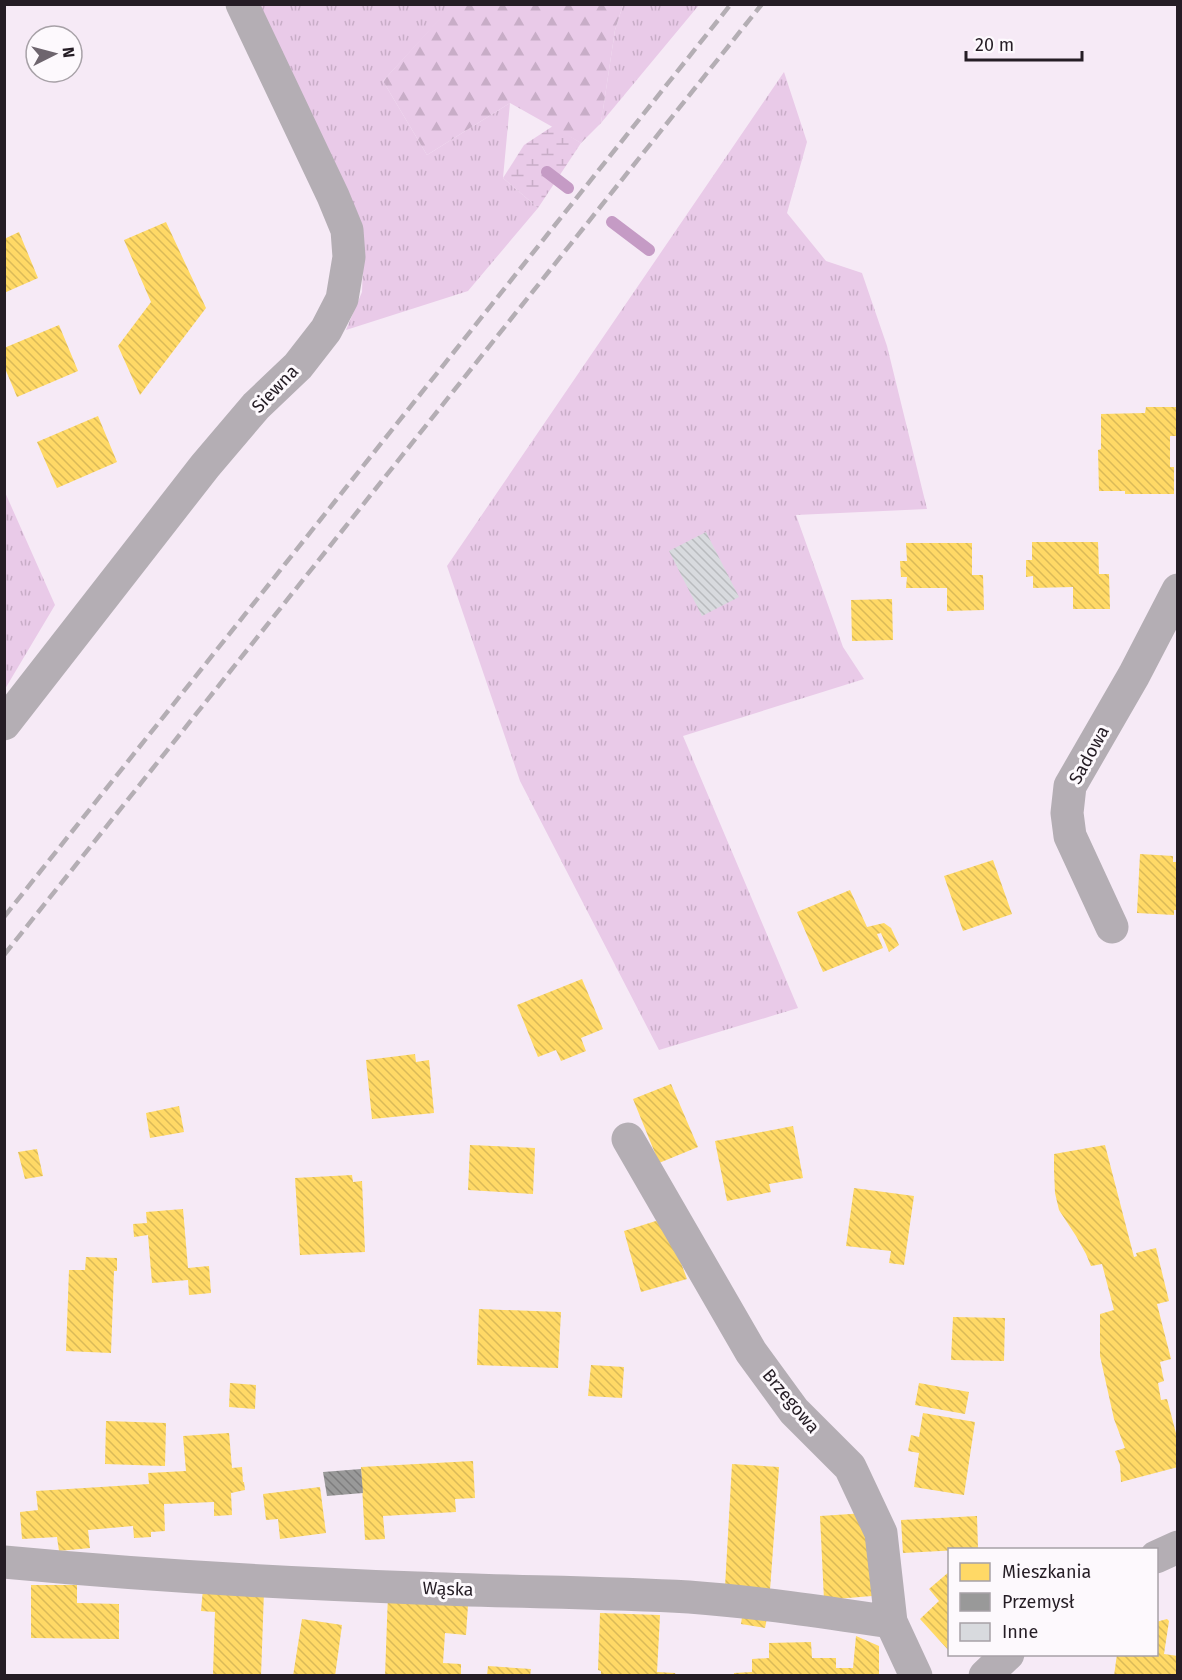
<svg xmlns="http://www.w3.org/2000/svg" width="1182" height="1680" font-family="'Fira Sans',sans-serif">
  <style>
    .grass { fill: url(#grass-tufts) }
    .forest { fill: url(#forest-firs) }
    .wetland { fill: url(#wetland-marsh) }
    .homes { fill: url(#homes-back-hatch) }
    .industry { fill: url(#industry-back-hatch) }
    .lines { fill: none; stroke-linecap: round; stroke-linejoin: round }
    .stream { stroke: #c59bc5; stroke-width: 12 }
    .building { fill: url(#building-back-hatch) }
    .street { stroke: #b4aeb4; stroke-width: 33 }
    .secondary { stroke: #b4aeb4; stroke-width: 33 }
    .rail { stroke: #b4aeb4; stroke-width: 4.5; stroke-dasharray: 12 6; stroke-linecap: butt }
    .labels { text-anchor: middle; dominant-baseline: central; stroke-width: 6; stroke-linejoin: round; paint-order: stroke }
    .street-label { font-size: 18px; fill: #251d25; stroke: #fdf9fd }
  </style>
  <defs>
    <pattern id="grass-tufts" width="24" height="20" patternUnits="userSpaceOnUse" patternTransform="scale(1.5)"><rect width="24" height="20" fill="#e9cae8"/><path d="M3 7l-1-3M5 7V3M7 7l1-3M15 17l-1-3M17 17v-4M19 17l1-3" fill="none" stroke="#c8adc7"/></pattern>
    <pattern id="forest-firs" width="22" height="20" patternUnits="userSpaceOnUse" patternTransform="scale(1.5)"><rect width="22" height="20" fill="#e9cae8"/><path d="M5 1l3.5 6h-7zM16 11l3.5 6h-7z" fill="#c8adc7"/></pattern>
    <pattern id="wetland-marsh" width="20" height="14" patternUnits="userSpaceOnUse" patternTransform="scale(1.5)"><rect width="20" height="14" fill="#e9cae8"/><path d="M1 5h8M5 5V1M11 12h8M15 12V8" fill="none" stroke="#c8adc7"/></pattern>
    <pattern id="homes-back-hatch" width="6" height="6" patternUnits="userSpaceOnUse" patternTransform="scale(1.5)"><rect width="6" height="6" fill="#ffd966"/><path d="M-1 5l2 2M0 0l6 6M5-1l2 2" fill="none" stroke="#daba58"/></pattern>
    <pattern id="industry-back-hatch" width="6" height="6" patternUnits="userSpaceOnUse" patternTransform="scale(1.5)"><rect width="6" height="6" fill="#999"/><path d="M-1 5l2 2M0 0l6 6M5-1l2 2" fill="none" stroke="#7d7c7d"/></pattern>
    <pattern id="building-back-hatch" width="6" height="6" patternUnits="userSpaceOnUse" patternTransform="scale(1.5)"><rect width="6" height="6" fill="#d8dade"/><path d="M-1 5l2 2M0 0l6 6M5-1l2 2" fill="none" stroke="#b9bbbe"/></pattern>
  </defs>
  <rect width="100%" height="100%" fill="#f6eaf6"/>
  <!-- grass -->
  <path class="grass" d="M 259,5 L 453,5 L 383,81 L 427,155 L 510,103 L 503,178 L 538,208 L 468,291 L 346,330 L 362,292 L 364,240 Z
    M 623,5 L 699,5 L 601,123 L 615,30 Z
    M 784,72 L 807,142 L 787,213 L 826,261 L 862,273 L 887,346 L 927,509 L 796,515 L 843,647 L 864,679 L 683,736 L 798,1008 L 659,1050 L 520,781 L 447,566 Z
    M 4,490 L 55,605 L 5,689 L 4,689 Z"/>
  <!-- forest -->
  <path class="forest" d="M 453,4 L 623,5 L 615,30 L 601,123 L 581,143 L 510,103 L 427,155 L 383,81 Z"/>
  <!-- wetland -->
  <path class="wetland" d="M 553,126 L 581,143 L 538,208 L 503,178 L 524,145 Z"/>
  <!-- homes -->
  <path class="homes" d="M 166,222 L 206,308 L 140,395 L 118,346 L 151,302 L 124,240 Z
    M 19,232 L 38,278 L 4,293 L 4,239 Z
    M 59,325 L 78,371 L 17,397 L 4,366 L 4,348 Z
    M 1146,407 L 1177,407 L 1178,436 L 1170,436 L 1170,467 L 1174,467 L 1174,494 L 1125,494 L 1125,491 L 1099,491 L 1098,450 L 1101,449 L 1101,414 L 1145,413 Z
    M 98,416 L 117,462 L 57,488 L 37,442 Z
    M 1032,542 L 1098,542 L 1099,574 L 1109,574 L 1110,609 L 1073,609 L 1073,587 L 1033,588 L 1033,576 L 1026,577 L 1026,560 L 1032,560 Z
    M 906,543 L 972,543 L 972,575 L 983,575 L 984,610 L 947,611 L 947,588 L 906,588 L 907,577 L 901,577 L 900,561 L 907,561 Z
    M 892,599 L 893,640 L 852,641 L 851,600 Z
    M 1140,854 L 1173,856 L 1173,862 L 1178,862 L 1178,910 L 1174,910 L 1174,915 L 1137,913 Z
    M 993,860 L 1012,914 L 963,931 L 944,876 Z
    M 850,890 L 867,927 L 884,923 L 891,928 L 899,945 L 889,952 L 881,933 L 877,934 L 883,948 L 823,972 L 797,912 Z
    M 582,979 L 603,1029 L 581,1038 L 586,1051 L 561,1061 L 556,1050 L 538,1057 L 517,1005 Z
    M 415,1054 L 416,1062 L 429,1060 L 434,1113 L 372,1119 L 366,1060 Z
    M 671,1084 L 698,1147 L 659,1163 L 633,1099 Z
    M 179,1106 L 184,1132 L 150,1138 L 146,1113 Z
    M 793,1126 L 803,1178 L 769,1184 L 771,1192 L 727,1201 L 715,1141 Z
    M 470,1145 L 535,1148 L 533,1194 L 468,1190 Z
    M 1105,1145 L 1134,1257 L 1137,1256 L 1136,1253 L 1156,1248 L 1169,1301 L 1157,1304 L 1171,1359 L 1160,1362 L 1164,1381 L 1158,1383 L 1161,1400 L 1167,1399 L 1178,1441 L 1178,1467 L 1121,1482 L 1120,1465 L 1115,1451 L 1125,1448 L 1114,1419 L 1100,1356 L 1100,1314 L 1114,1310 L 1102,1264 L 1091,1266 L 1086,1254 L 1076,1236 L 1059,1210 L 1055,1193 L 1054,1170 L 1054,1154 Z
    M 37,1149 L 43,1176 L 25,1179 L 18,1152 Z
    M 352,1175 L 353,1182 L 362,1181 L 365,1252 L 300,1255 L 295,1178 Z
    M 854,1188 L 914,1196 L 904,1265 L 889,1263 L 891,1251 L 846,1246 Z
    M 183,1209 L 188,1268 L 209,1266 L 211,1293 L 189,1295 L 188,1280 L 152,1283 L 148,1235 L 134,1237 L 133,1224 L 147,1223 L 146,1212 Z
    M 659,1220 L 677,1252 L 687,1279 L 641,1292 L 624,1231 Z
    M 86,1257 L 117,1258 L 117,1271 L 114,1271 L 111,1353 L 66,1351 L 69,1270 L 85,1270 Z
    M 479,1309 L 561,1312 L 558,1368 L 477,1365 Z
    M 953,1317 L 1005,1318 L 1004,1361 L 951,1360 Z
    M 591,1365 L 624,1367 L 622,1398 L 588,1396 Z
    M 230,1383 L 256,1385 L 255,1409 L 229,1407 Z
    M 919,1383 L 969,1392 L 965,1414 L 915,1405 Z
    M 923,1413 L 975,1422 L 964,1495 L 914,1487 L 919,1453 L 908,1451 L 911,1435 L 919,1437 Z
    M 106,1421 L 166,1423 L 165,1466 L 105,1464 Z
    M 229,1433 L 232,1468 L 242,1467 L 243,1482 L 244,1482 L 245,1490 L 231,1493 L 232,1515 L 214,1516 L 214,1502 L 164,1504 L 165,1531 L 151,1532 L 151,1537 L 134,1538 L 133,1526 L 88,1530 L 90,1548 L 59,1551 L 57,1537 L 22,1539 L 20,1512 L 38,1510 L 36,1491 L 149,1484 L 148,1473 L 186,1471 L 183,1436 Z
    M 473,1461 L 475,1498 L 455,1499 L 456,1512 L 383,1516 L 385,1539 L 365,1540 L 361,1467 Z
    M 732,1464 L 779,1467 L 770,1590 L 725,1587 Z
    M 320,1487 L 326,1533 L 280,1539 L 278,1519 L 266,1520 L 263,1494 Z
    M 866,1513 L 872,1596 L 824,1600 L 820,1516 Z
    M 977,1516 L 978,1549 L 903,1553 L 901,1520 Z
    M 950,1571 L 950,1652 L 920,1619 L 939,1601 L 929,1589 Z
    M 31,1585 L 77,1585 L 77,1603 L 119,1604 L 119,1639 L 31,1638 Z
    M 203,1589 L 264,1591 L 261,1676 L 213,1674 L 215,1612 L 201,1611 Z
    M 388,1594 L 468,1605 L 466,1635 L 445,1633 L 443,1663 L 461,1664 L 461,1676 L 385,1676 Z
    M 743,1610 L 768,1613 L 765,1628 L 741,1624 Z
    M 600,1613 L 660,1615 L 657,1672 L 675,1673 L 676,1676 L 601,1676 L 601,1671 L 598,1670 Z
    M 302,1619 L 342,1625 L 335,1676 L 293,1676 Z
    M 1167,1619 L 1169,1621 L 1164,1654 L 1178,1656 L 1178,1676 L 1114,1676 L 1117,1654 L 1156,1654 L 1156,1622 Z
    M 856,1636 L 879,1646 L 879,1676 L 734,1676 L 734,1673 L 752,1672 L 752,1659 L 769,1658 L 769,1643 L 811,1642 L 812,1658 L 836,1658 L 836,1668 L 853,1668 Z
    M 488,1666 L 531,1669 L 530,1676 L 487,1676 Z"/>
  <!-- industry -->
  <path class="industry" d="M 361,1469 L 363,1493 L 327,1496 L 323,1472 Z"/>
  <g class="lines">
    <!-- stream -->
    <path class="stream" d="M 547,172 L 568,188
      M 612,222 L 649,250"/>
  </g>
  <!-- building -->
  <path class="building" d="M 706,532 L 739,597 L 702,616 L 669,551 Z"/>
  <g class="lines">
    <!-- street -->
    <path class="street" d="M 4,724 L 205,466 L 256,406 L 298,366 L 326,330 L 342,299 L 349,257 L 347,230 L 333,196 L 242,4
      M 1112,927 L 1070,836 L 1067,813 L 1070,786 L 1134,675 L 1178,590
      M 628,1139 L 751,1352 L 794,1411 L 850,1467 L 881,1533 L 891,1622 L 916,1676
      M 4,1562 C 142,1575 279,1583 417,1588 C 507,1592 598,1592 689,1597 C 757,1602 824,1612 891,1622"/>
    <!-- secondary -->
    <path class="secondary" d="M 1156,1557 L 1178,1547
      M 985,1676 L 1008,1654"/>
    <!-- rail -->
    <path class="rail" d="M 4,917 L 731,4
      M 4,955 L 762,4"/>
  </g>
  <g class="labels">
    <!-- street labels -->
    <g class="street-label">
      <text transform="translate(275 389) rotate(-46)">Siewna</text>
      <text transform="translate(1089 755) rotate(-61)">Sadowa</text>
      <text transform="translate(791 1401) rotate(50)">Brzegowa</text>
      <text transform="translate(448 1589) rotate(2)">Wąska</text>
    </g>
  </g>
  <!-- border -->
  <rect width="1182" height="1680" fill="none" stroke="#251d25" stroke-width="12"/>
  <!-- legend -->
  <rect x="948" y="1548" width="210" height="108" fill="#fdf9fd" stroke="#a7a1a7" stroke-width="1.5"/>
  <rect x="960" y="1563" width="30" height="18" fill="#ffd966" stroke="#a7a1a7" stroke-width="1.5"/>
  <text x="1002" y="1578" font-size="18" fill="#251d25">Mieszkania</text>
  <rect x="960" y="1593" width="30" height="18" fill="#999999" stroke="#a7a1a7" stroke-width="1.5"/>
  <text x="1002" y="1608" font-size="18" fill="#251d25">Przemysł</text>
  <rect x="960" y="1623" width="30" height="18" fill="#d8dade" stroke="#a7a1a7" stroke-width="1.5"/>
  <text x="1002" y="1638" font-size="18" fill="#251d25">Inne</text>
  <!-- north arrow -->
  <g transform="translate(54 54) rotate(84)"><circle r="28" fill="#fdf9fd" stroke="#a7a1a7" stroke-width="1.5"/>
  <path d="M0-4.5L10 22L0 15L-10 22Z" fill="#6e656e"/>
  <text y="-9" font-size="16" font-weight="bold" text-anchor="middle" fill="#251d25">N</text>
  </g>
  <!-- scale -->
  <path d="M966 51v9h116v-9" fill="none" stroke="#251d25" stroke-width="3"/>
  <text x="975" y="51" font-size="18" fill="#251d25" stroke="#fdf9fd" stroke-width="4.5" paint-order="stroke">20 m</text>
</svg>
